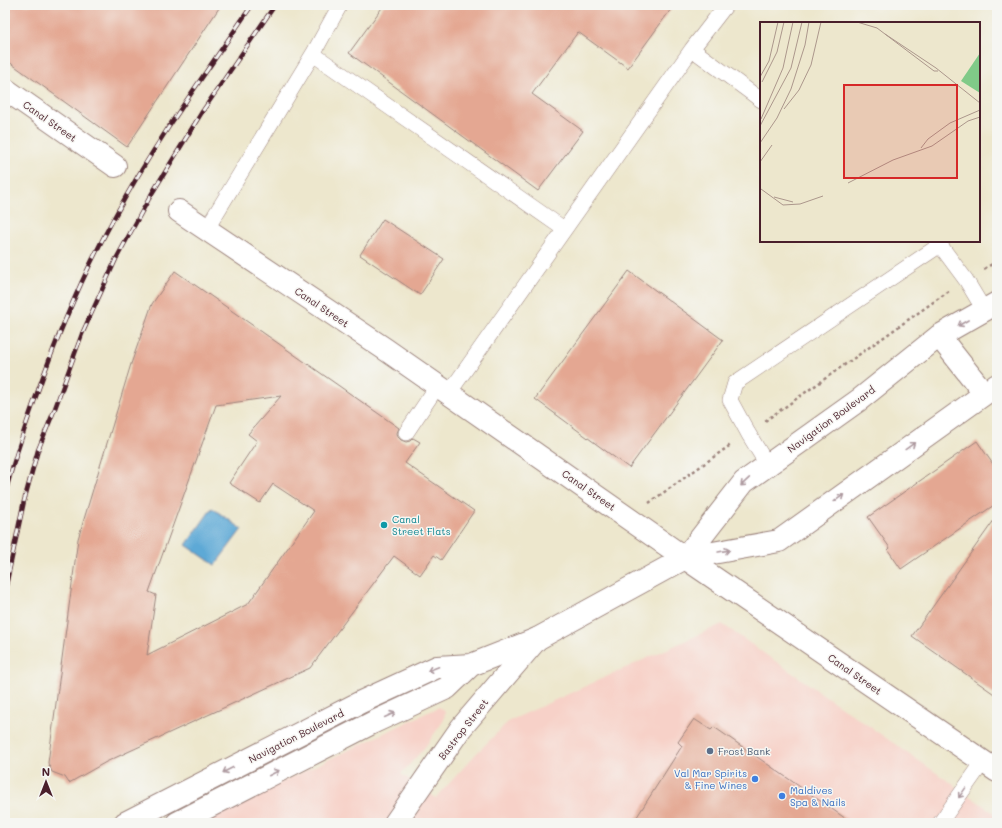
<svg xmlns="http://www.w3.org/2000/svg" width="1002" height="828" font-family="Mali,sans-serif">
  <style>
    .built { fill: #f7d1c8 }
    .water { fill: #5da9d6; stroke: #546480 }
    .building { fill: #e4a792; fill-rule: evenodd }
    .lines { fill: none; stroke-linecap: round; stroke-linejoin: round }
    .lane-casing { stroke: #9c837c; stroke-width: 16 }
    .street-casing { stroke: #9c837c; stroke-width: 24 }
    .secondary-casing { stroke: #9c837c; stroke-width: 24 }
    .primary-casing { stroke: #9c837c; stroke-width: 24 }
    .path { stroke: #9c837c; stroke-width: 2.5; stroke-dasharray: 3 3; stroke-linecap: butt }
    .lane { stroke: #fff; stroke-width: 15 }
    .street { stroke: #fff; stroke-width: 22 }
    .secondary { stroke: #fff; stroke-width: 22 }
    .primary { stroke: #fff; stroke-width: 22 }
    .rail-casing { stroke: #4a1f2b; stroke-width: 4.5 }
    .rail { stroke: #f6f6f2; stroke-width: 3; stroke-dasharray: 9; stroke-linecap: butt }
    .oneway { stroke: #ae9aa0 }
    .culture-dot { fill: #0f9aa8; stroke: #f6f6f2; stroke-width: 1.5 }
    .service-dot { fill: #5c6f8a; stroke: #f6f6f2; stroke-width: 1.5 }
    .shop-dot { fill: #3f7fe0; stroke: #f6f6f2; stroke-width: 1.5 }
    .labels { text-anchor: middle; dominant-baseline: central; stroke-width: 3; stroke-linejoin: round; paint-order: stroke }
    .street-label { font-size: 10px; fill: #4a1f2b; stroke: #f6f6f2 }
    .culture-label { font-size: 10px; fill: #0d838f; stroke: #f6f6f2; text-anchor: start }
    .service-label { font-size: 10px; fill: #4e5e75; stroke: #f6f6f2; text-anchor: start }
    .shop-label { font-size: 10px; fill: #366cbe; stroke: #f6f6f2; text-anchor: end }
    .inset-road { fill: none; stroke: #ac978c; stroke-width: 1 }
    .view { fill: #d62828; fill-opacity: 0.15; stroke: #d62828; stroke-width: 2 }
    .inset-edge { fill: none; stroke: #4a1f2b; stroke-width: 2 }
  </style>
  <rect width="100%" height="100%" fill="#f6f6f2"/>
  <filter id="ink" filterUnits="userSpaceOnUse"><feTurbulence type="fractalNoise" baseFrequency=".025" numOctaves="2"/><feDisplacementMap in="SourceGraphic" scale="8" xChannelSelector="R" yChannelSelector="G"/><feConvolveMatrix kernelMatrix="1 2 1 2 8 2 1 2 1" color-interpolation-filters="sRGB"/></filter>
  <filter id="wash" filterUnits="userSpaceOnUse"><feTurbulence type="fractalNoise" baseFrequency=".012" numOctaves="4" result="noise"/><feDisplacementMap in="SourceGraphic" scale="16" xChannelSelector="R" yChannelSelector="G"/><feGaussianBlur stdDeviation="0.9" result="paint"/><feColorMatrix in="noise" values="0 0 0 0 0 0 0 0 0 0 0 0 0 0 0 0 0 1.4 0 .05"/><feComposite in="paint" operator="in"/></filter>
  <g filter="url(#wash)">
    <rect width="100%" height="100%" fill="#ede7cd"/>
    <!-- built -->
    <path class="built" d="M 722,624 L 997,815 L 997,823 L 195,823 L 439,707 L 445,711 L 444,720 L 425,747 L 401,774 L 436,798 L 474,756 L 509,721 Z"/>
    <!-- water -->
    <path class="water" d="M 212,508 L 242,529 L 215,565 L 186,545 Z"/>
    <g id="blocks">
      <!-- building -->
      <path class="building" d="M 5,5 L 221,5 L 127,147 L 5,59 Z
        M 384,5 L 674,5 L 628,68 L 578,32 L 532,94 L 583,131 L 538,191 L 349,53 Z
        M 383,219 L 444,259 L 420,295 L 360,255 Z
        M 175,271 L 399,428 L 397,433 L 398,437 L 401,440 L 406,442 L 410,441 L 413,438 L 420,442 L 405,463 L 474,511 L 441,560 L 434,555 L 420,575 L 394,556 L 310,668 L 106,762 L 69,783 L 65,777 L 52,772 L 48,763 L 78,539 L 131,364 L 152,304 ZM 281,396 L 248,434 L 257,441 L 229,483 L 260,503 L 273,484 L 314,511 L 248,604 L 147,655 L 156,595 L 149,592 L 216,405 Z
        M 629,271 L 723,340 L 629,468 L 535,399 Z
        M 977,441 L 997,470 L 997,503 L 901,569 L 888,550 L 890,548 L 868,517 Z
        M 997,516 L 997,696 L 912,636 Z
        M 694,719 L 711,730 L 714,727 L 852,823 L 633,823 L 682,746 L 678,742 Z"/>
    </g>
  </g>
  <g filter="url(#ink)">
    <use href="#blocks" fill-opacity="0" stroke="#9c837c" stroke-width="1"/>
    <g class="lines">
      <!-- lane casing -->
      <g class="lane-casing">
        <path id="lane" d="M 692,49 L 726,5
          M 313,54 L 340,5
          M 206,230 L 313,54 L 564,229
          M 937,241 L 966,280 L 984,310
          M 449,393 L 692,49 L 761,100
          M 406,433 L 438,385
          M 768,466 L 748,433 L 730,400 L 735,383 L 940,245
          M 940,823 L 983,762"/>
      </g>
      <!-- street casing -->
      <g class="street-casing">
        <path id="street" d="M 5,89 L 115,166
          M 179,211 L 385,349 L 685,558
          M 395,823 L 461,728 L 537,639"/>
      </g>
      <!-- secondary casing -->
      <g class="secondary-casing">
        <path id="secondary" d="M 685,558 L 997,771"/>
      </g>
      <!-- primary casing -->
      <g class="primary-casing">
        <path id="primary" d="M 939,336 L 984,393
          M 685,558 L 744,482 L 859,400 L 939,336 L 997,303
          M 125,823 L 361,702 L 437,667 L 471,665 L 537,639 L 685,558 L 779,541 L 997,385
          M 177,823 L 372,723 L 447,688 L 471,665"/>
      </g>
      <!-- path -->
      <path class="path" d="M 984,269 L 997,261
        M 765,421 L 949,291
        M 649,503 L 732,444"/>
      <!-- lane -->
      <use href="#lane" class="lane"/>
      <!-- street -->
      <use href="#street" class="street"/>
      <!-- secondary -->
      <use href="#secondary" class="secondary"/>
      <!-- primary -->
      <use href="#primary" class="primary"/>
      <!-- rail casing -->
      <g class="rail-casing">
        <path id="rail" d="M 5,494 C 13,462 24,430 35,399 C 57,336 83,274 115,216 C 155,142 205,74 252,5
          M 5,590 L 24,501 L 38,450 L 54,411 L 82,334 L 116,259 L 151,195 L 202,112 L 275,5"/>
      </g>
      <!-- rail -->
      <use href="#rail" class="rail"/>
    </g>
    <!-- one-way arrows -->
    <defs><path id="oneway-shaft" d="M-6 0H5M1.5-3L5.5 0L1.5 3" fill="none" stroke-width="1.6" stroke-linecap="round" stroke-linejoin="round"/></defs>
    <g class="oneway">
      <use href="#oneway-shaft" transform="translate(963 323) rotate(150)"/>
      <use href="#oneway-shaft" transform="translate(910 446) rotate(-36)"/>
      <use href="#oneway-shaft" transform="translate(745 482) rotate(137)"/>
      <use href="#oneway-shaft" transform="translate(839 498) rotate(-36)"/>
      <use href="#oneway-shaft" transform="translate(724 551) rotate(-10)"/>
      <use href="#oneway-shaft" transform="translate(433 669) rotate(159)"/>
      <use href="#oneway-shaft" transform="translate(390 715) rotate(-25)"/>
      <use href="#oneway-shaft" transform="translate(228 770) rotate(153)"/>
      <use href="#oneway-shaft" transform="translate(274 773) rotate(-27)"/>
      <use href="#oneway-shaft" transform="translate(962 793) rotate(125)"/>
    </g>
  </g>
  <!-- markers -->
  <circle class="culture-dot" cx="384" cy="525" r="4"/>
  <circle class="service-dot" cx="710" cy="751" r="4"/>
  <g class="shop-dot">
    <circle cx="755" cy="779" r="4"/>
    <circle cx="782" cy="796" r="4"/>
  </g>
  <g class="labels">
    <!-- street labels -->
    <g class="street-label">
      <text transform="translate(50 121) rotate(35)">Canal Street</text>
      <text transform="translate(322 307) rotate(34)">Canal Street</text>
      <text transform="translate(831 419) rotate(-36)">Navigation Boulevard</text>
      <text transform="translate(589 490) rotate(35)">Canal Street</text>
      <text transform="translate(855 674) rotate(35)">Canal Street</text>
      <text transform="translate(463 729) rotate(-52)">Bastrop Street</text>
      <text transform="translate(296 736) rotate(-27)">Navigation Boulevard</text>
    </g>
    <!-- culture labels -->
    <g class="culture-label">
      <text x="392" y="519">Canal<tspan x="392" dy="12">Street Flats</tspan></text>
    </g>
    <!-- service labels -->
    <g class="service-label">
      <text x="718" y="751">Frost Bank</text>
    </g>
    <!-- shop labels -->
    <g class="shop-label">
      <text x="747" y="773">Val Mar Spirits<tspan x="747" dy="12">&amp; Fine Wines</tspan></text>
      <text x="790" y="790" text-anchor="start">Maldives<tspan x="790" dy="12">Spa &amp; Nails</tspan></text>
    </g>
  </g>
  <!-- overview -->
  <g transform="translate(760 22)">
    <rect width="220" height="220" fill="#ede7cd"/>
    <path d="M 220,31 L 220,71 L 201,59 Z" fill="#80ca88"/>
    <path class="inset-road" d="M 97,0 L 117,6 L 174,49 L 178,49M 125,12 L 176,46 L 220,81M 0,55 L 9,39 L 18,0M 2,60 L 17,30 L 24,0M 24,87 L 39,68 L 51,43 L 61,0M 1,97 L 23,46 L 33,0M 0,104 L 31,46 L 42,0M 0,121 L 17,96 L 31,67 L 45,23 L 49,0M 161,126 L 168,117 L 190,101 L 220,88M 0,140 L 12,123M 88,161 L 133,138 L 172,124 L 208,99 L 220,95M 1,167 L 23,183 L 40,182 L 63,174M 14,175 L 33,180"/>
    <path class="view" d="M 84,63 L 197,63 L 197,156 L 84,156 Z"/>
    <rect width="220" height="220" class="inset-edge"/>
  </g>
  <!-- margin -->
  <rect width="1002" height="828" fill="none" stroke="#f6f6f2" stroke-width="20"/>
  <!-- north arrow -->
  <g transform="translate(46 782)" stroke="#f6f6f2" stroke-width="3" paint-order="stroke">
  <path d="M0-3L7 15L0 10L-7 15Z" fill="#4a1f2b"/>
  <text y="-6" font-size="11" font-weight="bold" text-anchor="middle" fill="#4a1f2b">N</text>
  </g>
</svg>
